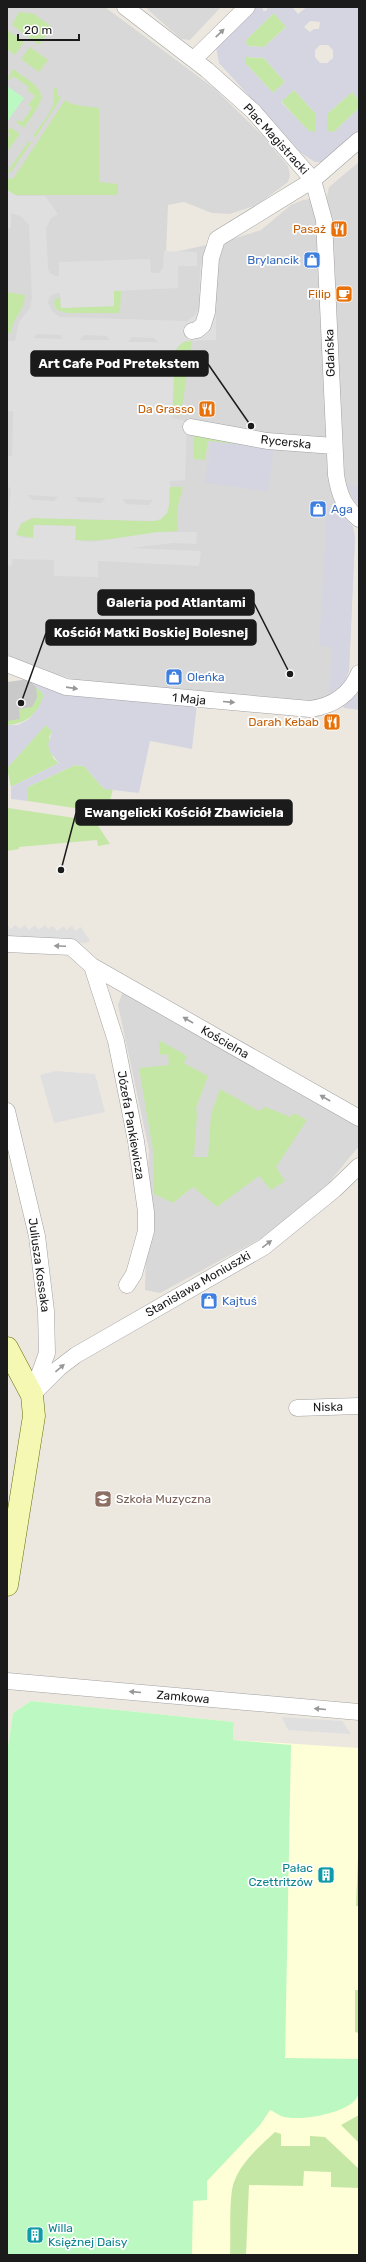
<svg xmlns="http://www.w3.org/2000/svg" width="366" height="2262" font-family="Rubik,sans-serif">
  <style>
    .residential { fill: #d9d8d8 }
    .education { fill: #fefed7 }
    .religious { fill: #c9c9c9 }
    .grass { fill: #c5e7a6 }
    .park { fill: #bcf8c1 }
    .parking { fill: #dfdfdf; fill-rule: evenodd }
    .plaza { fill: #d5d5e2; fill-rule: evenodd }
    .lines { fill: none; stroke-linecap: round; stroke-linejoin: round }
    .street-casing { stroke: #a2a2a2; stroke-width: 17 }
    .secondary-casing { stroke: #626d06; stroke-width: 23 }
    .street { stroke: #fff; stroke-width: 16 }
    .secondary { stroke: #f4f8b3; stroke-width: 22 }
    .oneway { fill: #989898 }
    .labels { text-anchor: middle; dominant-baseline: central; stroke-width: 3.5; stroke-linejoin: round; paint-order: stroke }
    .street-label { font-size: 12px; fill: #1b1b1b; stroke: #fff }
    .food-label { font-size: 12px; fill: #c56008; stroke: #fff; text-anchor: end }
    .shop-label { font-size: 12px; fill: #366cbe; stroke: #fff; text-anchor: start }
    .education-label { font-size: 12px; fill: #785e54; stroke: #fff; text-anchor: start }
    .culture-label { font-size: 12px; fill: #0d838f; stroke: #fff; text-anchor: end }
    .leader { fill: none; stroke: #1b1b1b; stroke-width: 1.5 }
    .callout-dot { fill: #1b1b1b; stroke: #fff; stroke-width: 1.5 }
    .callout { fill: #1b1b1b; stroke: #1b1b1b; stroke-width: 1.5 }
    .callout-label { font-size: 13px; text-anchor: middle; font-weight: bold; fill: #fff }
  </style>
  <rect width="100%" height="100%" fill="#ece8e0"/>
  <!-- residential -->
  <path class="residential" d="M 7,7 L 105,7 L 215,89 L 262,135 L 288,166 L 290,175 L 288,182 L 257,205 L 230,214 L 212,213 L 184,202 L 168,205 L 166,254 L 233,239 L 261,230 L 291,205 L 303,200 L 310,199 L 319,215 L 336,501 L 341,513 L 353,527 L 355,537 L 349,671 L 343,686 L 321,704 L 82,682 L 16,662 L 7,654 Z
    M 145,7 L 221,7 L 190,40 L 181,39 Z
    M 359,162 L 359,511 L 347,496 L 338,440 L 326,200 L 329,187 Z
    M 123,991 L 359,1124 L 359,1146 L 322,1191 L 260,1239 L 160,1293 L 145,1290 L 149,1150 L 118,1005 Z"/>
  <!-- education -->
  <path class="education" d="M 31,1701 L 234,1722 L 233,1740 L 359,1748 L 359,2255 L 7,2255 L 7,1753 L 13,1713 Z"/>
  <!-- religious -->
  <path class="religious" d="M 29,679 L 37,684 L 39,701 L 20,721 L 7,722 L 7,682 Z"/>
  <!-- grass -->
  <path class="grass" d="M 19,12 L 34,14 L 52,27 L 39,45 L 12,25 Z
    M 274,13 L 287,26 L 264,47 L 246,46 L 246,40 Z
    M 7,30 L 24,42 L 15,55 L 7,49 Z
    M 30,47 L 48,60 L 39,72 L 21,59 Z
    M 246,57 L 264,58 L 285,82 L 273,93 L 246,64 Z
    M 13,69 C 49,94 48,93 24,128 L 16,122 L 18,120 L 22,122 L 32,108 L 28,105 L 35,96 L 27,90 L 29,87 L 13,76 L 10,80 L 8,78 Z
    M 57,88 L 58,95 L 61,98 L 35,138 L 33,136 C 42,122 59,107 53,89 Z
    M 294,90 L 316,114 L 316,132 L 309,132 L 281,101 Z
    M 352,92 L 359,100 L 359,108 L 334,132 L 327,132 L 327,114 Z
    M 65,100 C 75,107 88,106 99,108 L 99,182 L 118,184 L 118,195 L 13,195 L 7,190 L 7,178 L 13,179 Z
    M 10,127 L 20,134 L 7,152 L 7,139 L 10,134 L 7,132 Z
    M 29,141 L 31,143 L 11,172 L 7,172 Z
    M 114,291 L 121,291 L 120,313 L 67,313 L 57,310 L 54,304 L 55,299 L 60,297 L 61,308 L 114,306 Z
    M 7,292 L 25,295 C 24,313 13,316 11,333 L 7,333 Z
    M 192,340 L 181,415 L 172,415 L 175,352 L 181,343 Z
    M 194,435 L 232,441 L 233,444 L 208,441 L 205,460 L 193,459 Z
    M 170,487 L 183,487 L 177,511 L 178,531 C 143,532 109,543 75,540 L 76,526 L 34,525 L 34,538 L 16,535 L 21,524 L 32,518 L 154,521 L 169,506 Z
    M 36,686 L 44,695 C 39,714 26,724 7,725 L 7,721 L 20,719 L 19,709 L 32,707 L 37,698 Z
    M 46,724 L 52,732 L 49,737 L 53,758 L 59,763 L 11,787 L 7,768 Z
    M 75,765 L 84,766 L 104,789 L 113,789 L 107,813 L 28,801 L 28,787 Z
    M 8,808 L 95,821 L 110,844 L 98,846 L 97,840 L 19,847 L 19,849 L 7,851 Z
    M 159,1040 L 187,1056 L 184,1063 L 208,1076 L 196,1108 L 197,1114 L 194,1157 L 208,1157 L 211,1114 L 220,1089 L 259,1111 L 265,1107 L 291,1117 L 294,1113 L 307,1120 L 276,1167 L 285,1181 L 271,1190 L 259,1176 L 217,1207 L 193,1187 L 173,1203 L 154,1194 L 153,1151 L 139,1068 L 169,1065 L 168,1054 L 160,1055 Z
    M 359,1833 L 359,1906 L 356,1906 Z
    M 355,1990 L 359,1990 L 359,2033 L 355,2032 Z
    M 359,2115 L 359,2143 L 341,2125 Z
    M 275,2132 L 281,2134 L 281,2146 L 310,2146 L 310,2136 L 325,2137 L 359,2169 L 359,2188 L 331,2187 L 331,2172 L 304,2171 L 303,2186 L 249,2185 L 246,2255 L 230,2255 C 231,2234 229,2211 232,2190 C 236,2166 259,2147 275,2132 Z"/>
  <!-- park -->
  <path class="park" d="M 7,86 L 24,98 L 7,122 Z
    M 31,1701 L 234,1722 L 233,1740 L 291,1745 L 285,2058 L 359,2059 C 359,2070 363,2090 356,2099 C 345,2114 298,2122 281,2116 C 277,2114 273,2111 270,2110 L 260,2125 L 207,2181 L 207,2200 L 193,2201 L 192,2255 L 7,2255 L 7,1753 L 13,1713 Z"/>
  <!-- parking -->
  <path class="parking" d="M 7,190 L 17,196 L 45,196 L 58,214 L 51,218 L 46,228 L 48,269 L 50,273 L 56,276 L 59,276 L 59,262 L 150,259 L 151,273 L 159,273 L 163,268 L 164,251 L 197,252 L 197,266 L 178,266 L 178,288 L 114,291 L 114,306 L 61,308 L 60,293 L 56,293 L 50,296 L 48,302 L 52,311 L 60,317 L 187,321 L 194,316 L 199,308 L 200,266 L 216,266 L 216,340 L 185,341 L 177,347 L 175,352 L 172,418 L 187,421 L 185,480 L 170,481 L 169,506 L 167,513 L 161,519 L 154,521 L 32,518 L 21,523 L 16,535 L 24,538 L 33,538 L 34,525 L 76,526 L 75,540 L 92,542 L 158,532 L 197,532 L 196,544 L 174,543 L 131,548 L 201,551 L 199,566 L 98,561 L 98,577 L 54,576 L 54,560 L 13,559 L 11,566 L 7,565 L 7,525 L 11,488 L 7,487 L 7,456 L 12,456 L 13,411 L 7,411 L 7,341 L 15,341 L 19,322 L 30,308 L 32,298 L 29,225 L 22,217 L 11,213 L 11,228 L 7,228 ZM 37,334 L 61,335 L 63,339 L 33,338 ZM 84,335 L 106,336 L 110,340 L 80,340 ZM 132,337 L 154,338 L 158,342 L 128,342 ZM 28,495 L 58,497 L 54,501 L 32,500 ZM 75,497 L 105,498 L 105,499 L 101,503 L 79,502 ZM 122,499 L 153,500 L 149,505 L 126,504 Z
    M 7,924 L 10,929 L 16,925 L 19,929 L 25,925 L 29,930 L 35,925 L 38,930 L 45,925 L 48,929 L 53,926 L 57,931 L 64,926 L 66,930 L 72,926 L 75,931 L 81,927 L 90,941 L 86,943 L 8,939 Z
    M 56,1071 L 95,1074 L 105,1112 L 54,1123 L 40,1075 Z
    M 282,1717 L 342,1721 L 351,1734 L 288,1730 Z"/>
  <!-- plaza -->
  <path class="plaza" d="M 252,7 L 263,7 L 263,11 L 266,11 L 268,7 L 292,7 L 298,14 L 307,7 L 359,7 L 359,100 L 352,92 L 327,114 L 327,131 L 334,132 L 359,108 L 359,134 L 325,162 L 315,162 L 301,153 L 219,63 L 216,47 ZM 274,13 L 286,27 L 264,47 L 247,46 L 246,40 ZM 310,21 L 320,22 L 319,29 L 314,29 L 310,32 L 304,27 ZM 320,45 L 328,45 L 333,50 L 333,58 L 327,63 L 320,63 L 315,57 L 315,50 ZM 246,57 L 264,58 L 285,82 L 273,93 L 246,64 ZM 294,90 L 316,114 L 316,132 L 309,131 L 281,102 Z
    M 211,441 L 274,449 L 268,491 L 205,483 Z
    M 347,482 L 354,487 L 359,487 L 359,506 L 353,498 Z
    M 336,501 L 341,513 L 353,527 L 355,537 L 349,671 L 343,686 L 329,697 L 332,647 L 319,646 L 327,507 Z
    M 27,678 L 197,704 L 192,749 L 150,741 L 139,793 L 104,789 L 84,766 L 75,765 L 28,787 L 28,801 L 11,799 L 11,787 L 59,763 L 50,752 L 48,744 L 52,732 L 46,725 L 7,768 L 7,725 L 18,725 L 29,719 L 39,707 L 44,695 Z
    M 359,686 L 359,710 L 344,708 L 342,704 Z"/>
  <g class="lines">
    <!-- street casing -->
    <g class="street-casing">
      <path id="street" d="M 125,7 L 207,70 L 253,111 L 313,180 L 324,220 L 336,475 C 339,494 344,507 359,519
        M 194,59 L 247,7
        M 192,331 L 197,330 L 203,325 L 207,312 L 211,258 L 217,239 L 313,180 L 359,140
        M 191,427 L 267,441 L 334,446
        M 7,664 L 66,687 L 310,709 C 333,706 350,695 359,673
        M 7,944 L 71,947 L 92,966 L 359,1118
        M 92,966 L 116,1041 L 136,1141 L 146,1212 L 146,1231 L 134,1274 L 127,1285
        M 7,1111 L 37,1236 L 46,1311 L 47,1353 L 34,1389
        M 32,1395 L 59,1368 L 76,1355 L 264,1247 L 334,1190 L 359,1166
        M 297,1408 L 359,1406
        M 7,1681 L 359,1712"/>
    </g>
    <!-- secondary casing -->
    <g class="secondary-casing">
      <path id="secondary" d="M 7,1348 L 32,1395 L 34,1416 L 7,1585"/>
    </g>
    <!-- street -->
    <use href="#street" class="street"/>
    <!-- secondary -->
    <use href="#secondary" class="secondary"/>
  </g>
  <!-- one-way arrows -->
  <defs><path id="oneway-solid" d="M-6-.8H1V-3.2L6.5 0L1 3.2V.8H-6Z"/></defs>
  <g class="oneway">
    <use href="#oneway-solid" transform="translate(220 33) rotate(-44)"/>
    <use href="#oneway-solid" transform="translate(72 688) rotate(8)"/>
    <use href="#oneway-solid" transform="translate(229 702) rotate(5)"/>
    <use href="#oneway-solid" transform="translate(60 946) rotate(-177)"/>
    <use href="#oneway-solid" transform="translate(188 1020) rotate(-150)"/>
    <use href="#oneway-solid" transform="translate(325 1098) rotate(-150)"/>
    <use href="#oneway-solid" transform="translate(267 1244) rotate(-37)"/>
    <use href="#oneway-solid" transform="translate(60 1368) rotate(-40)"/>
    <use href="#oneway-solid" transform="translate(135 1692) rotate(-175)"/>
    <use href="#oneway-solid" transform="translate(320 1709) rotate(-175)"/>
  </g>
  <!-- icons -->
  <defs>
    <g id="restaurant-square" transform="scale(0.9)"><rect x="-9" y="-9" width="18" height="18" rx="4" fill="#e8710a" stroke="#fff"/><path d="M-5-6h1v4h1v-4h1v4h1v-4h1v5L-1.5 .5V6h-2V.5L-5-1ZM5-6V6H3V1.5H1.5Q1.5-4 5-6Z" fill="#fff"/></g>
    <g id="shop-square" transform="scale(0.9)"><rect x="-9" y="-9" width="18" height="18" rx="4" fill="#3f7fe0" stroke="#fff"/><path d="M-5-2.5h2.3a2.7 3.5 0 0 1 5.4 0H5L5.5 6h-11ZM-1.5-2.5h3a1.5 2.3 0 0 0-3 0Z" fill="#fff"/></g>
    <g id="cafe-square" transform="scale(0.9)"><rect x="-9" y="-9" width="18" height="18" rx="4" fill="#e8710a" stroke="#fff"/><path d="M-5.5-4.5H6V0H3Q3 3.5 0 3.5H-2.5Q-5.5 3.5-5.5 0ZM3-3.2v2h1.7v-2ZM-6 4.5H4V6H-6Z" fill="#fff"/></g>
    <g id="school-square" transform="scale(0.9)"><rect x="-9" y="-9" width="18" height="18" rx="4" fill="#8d6e63" stroke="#fff"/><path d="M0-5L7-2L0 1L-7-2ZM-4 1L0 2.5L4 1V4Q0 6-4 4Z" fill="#fff"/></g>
    <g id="building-square" transform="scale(0.9)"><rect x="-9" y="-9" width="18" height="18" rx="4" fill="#0f9aa8" stroke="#fff"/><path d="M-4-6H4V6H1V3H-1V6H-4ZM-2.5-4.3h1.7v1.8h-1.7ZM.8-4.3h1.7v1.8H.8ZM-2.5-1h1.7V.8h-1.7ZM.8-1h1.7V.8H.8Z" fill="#fff"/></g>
  </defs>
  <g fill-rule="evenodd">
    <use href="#restaurant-square" x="339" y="229"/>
    <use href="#shop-square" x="312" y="260"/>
    <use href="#cafe-square" x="344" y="294"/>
    <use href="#restaurant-square" x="207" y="409"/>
    <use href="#shop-square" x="318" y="509"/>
    <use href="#shop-square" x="174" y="677"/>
    <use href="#restaurant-square" x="332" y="722"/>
    <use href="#shop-square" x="209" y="1301"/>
    <use href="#school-square" x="103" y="1499"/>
    <use href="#building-square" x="326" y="1875"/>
    <use href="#building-square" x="35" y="2235"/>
  </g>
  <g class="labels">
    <!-- street labels -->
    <g class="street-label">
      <text transform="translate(276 139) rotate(48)">Plac Magistracki</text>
      <text transform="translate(330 353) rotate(-92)">Gdańska</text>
      <text transform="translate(286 442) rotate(6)">Rycerska</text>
      <text transform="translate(189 699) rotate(5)">1 Maja</text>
      <text transform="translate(225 1042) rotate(30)">Kościelna</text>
      <text transform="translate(131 1125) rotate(80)">Józefa Pankiewicza</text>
      <text transform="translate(39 1265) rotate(82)">Juliusza Kossaka</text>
      <text transform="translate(198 1284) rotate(-30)">Stanisława Moniuszki</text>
      <text transform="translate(328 1407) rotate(-1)">Niska</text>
      <text transform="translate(183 1697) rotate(5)">Zamkowa</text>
    </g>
    <!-- food labels -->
    <g class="food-label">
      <text x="326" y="229">Pasaż</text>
      <text x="331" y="294">Filip</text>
      <text x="194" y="409">Da Grasso</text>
      <text x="319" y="722">Darah Kebab</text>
    </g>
    <!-- shop labels -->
    <g class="shop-label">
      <text x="299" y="260" text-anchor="end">Brylancik</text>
      <text x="331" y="509">Aga</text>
      <text x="187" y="677">Oleńka</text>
      <text x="222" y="1301">Kajtuś</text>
    </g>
    <!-- education labels -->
    <g class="education-label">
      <text x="116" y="1499">Szkoła Muzyczna</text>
    </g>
    <!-- culture labels -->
    <g class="culture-label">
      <text x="313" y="1868">Pałac<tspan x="313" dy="14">Czettritzów</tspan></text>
      <text x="48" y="2228" text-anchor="start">Willa<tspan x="48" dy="14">Księżnej Daisy</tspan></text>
    </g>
  </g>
  <!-- callouts -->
  <path class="leader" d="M251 426L208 364M290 674L254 603M21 703L46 633M61 870L76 813"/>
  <g class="callout-dot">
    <circle cx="251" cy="426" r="4"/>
    <circle cx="290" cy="674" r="4"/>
    <circle cx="21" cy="703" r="4"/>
    <circle cx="61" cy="870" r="4"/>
  </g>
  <g class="callout">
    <rect x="31" y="351" width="177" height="25" rx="4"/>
    <rect x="98" y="590" width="156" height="25" rx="4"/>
    <rect x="46" y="620" width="210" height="25" rx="4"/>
    <rect x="76" y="800" width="216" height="25" rx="4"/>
  </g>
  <g class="callout-label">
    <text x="119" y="368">Art Cafe Pod Pretekstem</text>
    <text x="176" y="607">Galeria pod Atlantami</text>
    <text x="151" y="637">Kościół Matki Boskiej Bolesnej</text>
    <text x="184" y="817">Ewangelicki Kościół Zbawiciela</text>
  </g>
  <!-- border -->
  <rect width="366" height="2262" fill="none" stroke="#1b1b1b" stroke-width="16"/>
  <!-- scale -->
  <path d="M18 34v6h61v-6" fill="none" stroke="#1b1b1b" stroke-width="2"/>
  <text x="24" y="34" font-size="12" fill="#1b1b1b" stroke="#ffffff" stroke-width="3" paint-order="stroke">20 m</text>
</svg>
